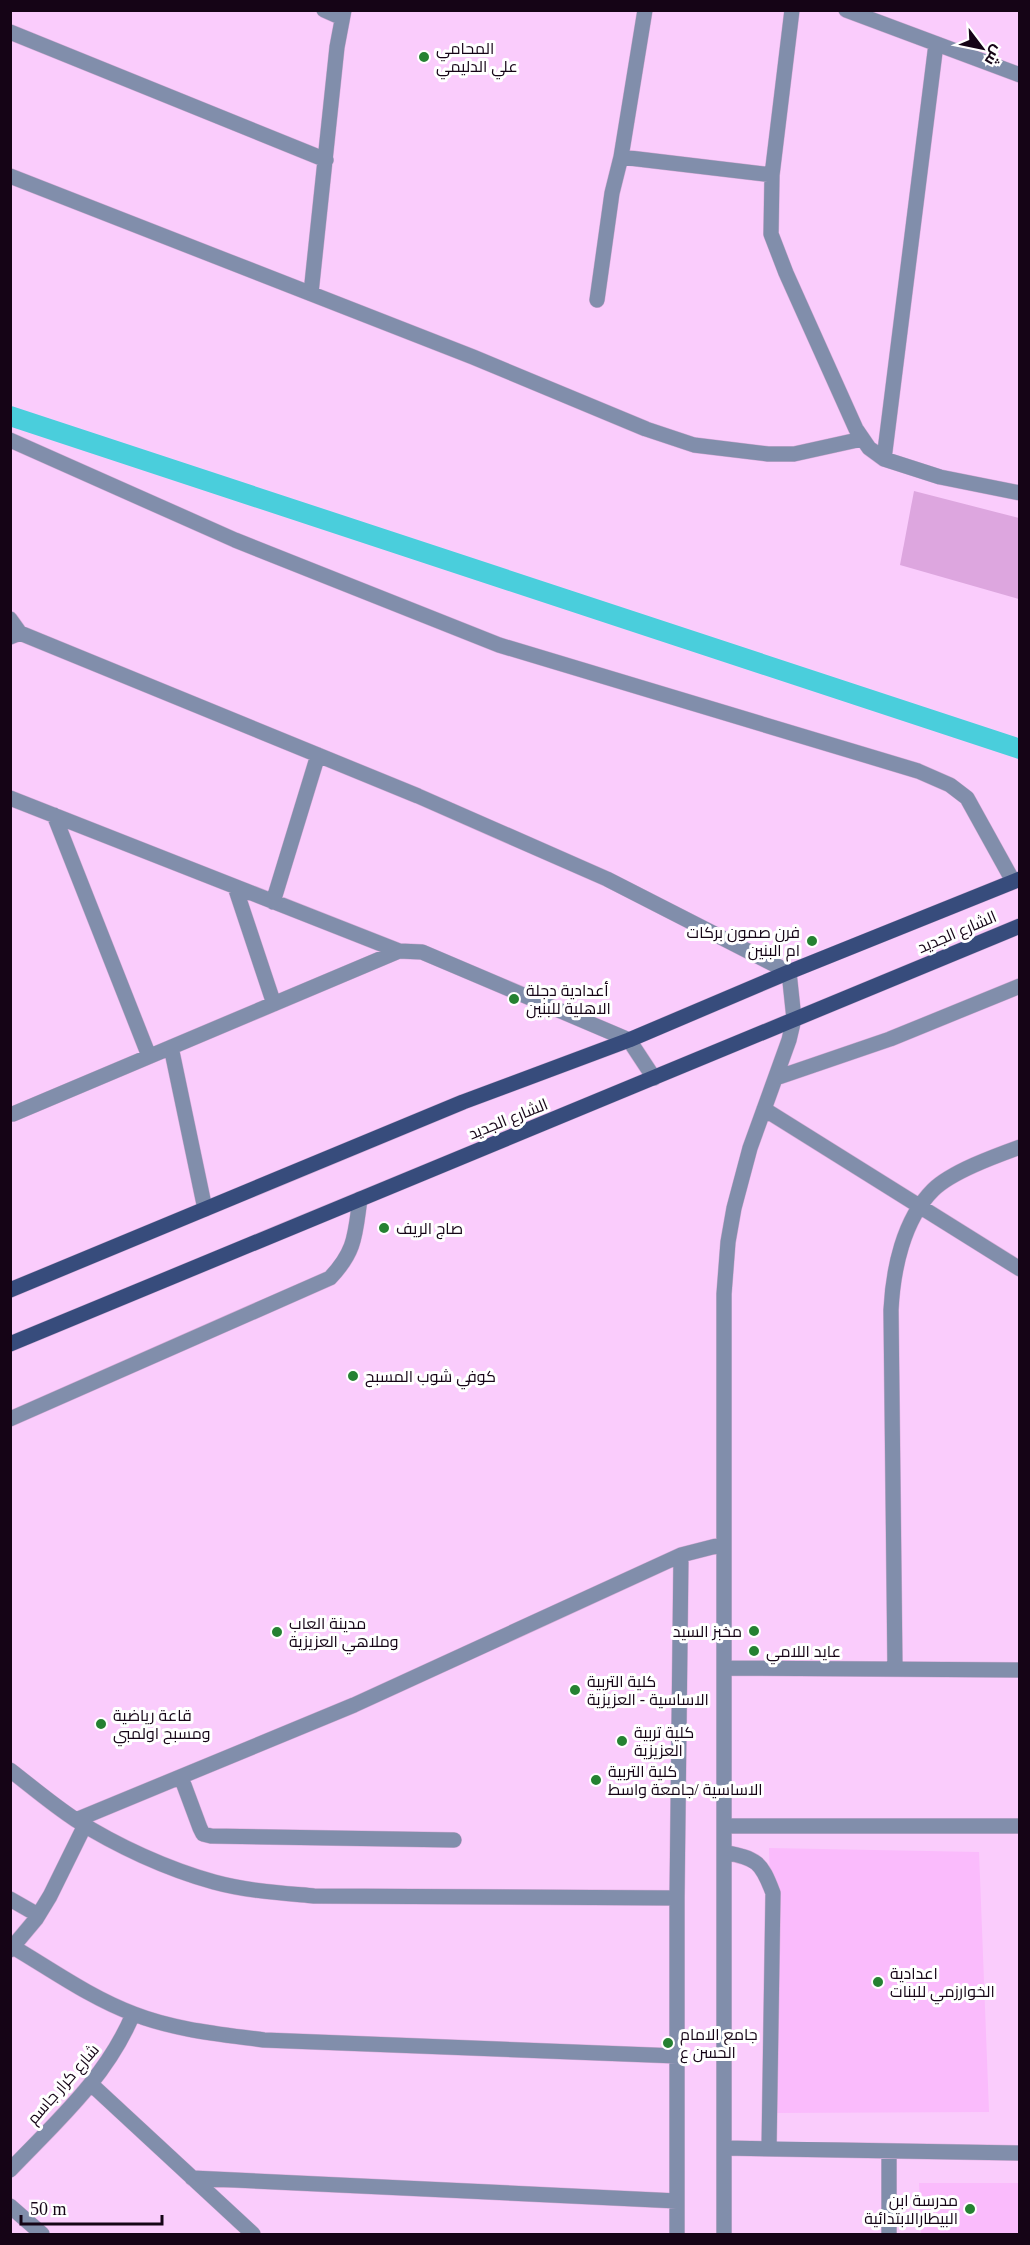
<svg xmlns="http://www.w3.org/2000/svg" width="1030" height="2245" font-family="'Times New Roman',Cairo,serif">
  <style>
    .built { fill: #fabbfc }
    .green { fill: #dda6df }
    .lines { fill: none; stroke-linecap: round; stroke-linejoin: round }
    .canal { stroke: #4acedc; stroke-width: 20 }
    .minor-casing { stroke: #d5acd7; stroke-width: 16 }
    .major-casing { stroke: #d5acd7; stroke-width: 16 }
    .minor { stroke: #818eab; stroke-width: 15 }
    .major { stroke: #374c7c; stroke-width: 15 }
    .poi-dot { fill: #258132; stroke: #fff; stroke-width: 2 }
    .labels { text-anchor: middle; dominant-baseline: central; stroke-width: 6; stroke-linejoin: round; paint-order: stroke }
    .poi-label { font-size: 16px; fill: #150416; stroke: #fff; text-anchor: start }
    .street-label { font-size: 16px; fill: #150416; stroke: #fff }
  </style>
  <rect width="100%" height="100%" fill="#faccfc"/>
  <!-- built -->
  <path class="built" d="M 769,1848 L 979,1852 L 989,2112 L 776,2113 Z
    M 919,2183 L 1019,2183 L 1019,2234 L 921,2234 Z"/>
  <!-- green -->
  <path class="green" d="M 914,491 L 1019,518 L 1019,599 L 900,565 Z"/>
  <g class="lines">
    <!-- canal -->
    <path class="canal" d="M 10,416 L 1020,749"/>
    <!-- minor casing -->
    <g class="minor-casing">
      <path id="minor" d="M 324,10 L 342,18
        M 792,10 L 772,175 L 771,234 L 786,273 L 856,429 L 869,448 L 884,459 L 940,477 L 1020,493
        M 846,10 L 1020,75
        M 10,32 L 326,160
        M 621,157 L 772,175
        M 10,176 L 473,357 L 646,429 L 694,445 L 768,454 L 794,454 L 862,439
        M 311,293 L 337,47 L 344,10
        M 597,300 L 612,193 L 621,157 L 645,10
        M 10,440 L 235,540 L 499,645 L 918,771 L 950,785 L 967,798 L 1013,881
        M 884,459 L 936,44
        M 10,619 L 20,633
        M 10,637 L 20,633 L 418,796 L 607,879 L 789,972 L 794,1019 L 789,1040 L 750,1148 L 734,1208 L 728,1242 L 724,1294 L 724,2234
        M 10,798 L 399,951
        M 54,815 L 149,1056
        M 235,887 L 274,1004
        M 273,902 L 318,755
        M 171,1047 L 205,1209
        M 776,1078 L 890,1039 L 1020,986
        M 764,1109 L 1020,1269
        M 13,1114 L 399,951 L 422,952 L 629,1040 L 654,1078
        M 10,1419 L 330,1278 C 356,1251 355,1234 360,1199
        M 724,1668 L 1020,1670
        M 895,1669 L 891,1310 C 893,1270 903,1220 933,1190 C 951,1172 995,1156 1020,1147
        M 10,1770 C 32,1787 53,1805 76,1820 C 117,1846 167,1869 214,1882 C 247,1891 281,1893 314,1896 L 677,1898
        M 181,1777 L 200,1828 L 203,1834 L 211,1836 L 454,1840
        M 76,1820 L 354,1705 L 681,1555 L 724,1544
        M 724,1826 L 1020,1826
        M 724,1852 C 757,1859 761,1861 773,1893 L 769,2149
        M 10,1899 L 38,1915
        M 13,1947 C 52,1970 91,1998 134,2014 C 175,2030 220,2034 264,2040 L 677,2056
        M 10,1950 L 36,1919 L 50,1896 L 85,1825
        M 91,2084 L 253,2234
        M 724,2148 L 1020,2153
        M 10,2170 C 57,2121 107,2077 133,2014
        M 192,2178 L 677,2201
        M 10,2206 L 42,2234
        M 677,2234 L 677,1898 L 681,1555
        M 889,2234 L 889,2151"/>
    </g>
    <!-- major casing -->
    <g class="major-casing">
      <path id="major" d="M 10,1290 L 463,1102 L 629,1040 L 789,972 L 1020,879
        M 10,1344 L 1020,926"/>
    </g>
    <!-- minor -->
    <use href="#minor" class="minor"/>
    <!-- major -->
    <use href="#major" class="major"/>
  </g>
  <!-- markers -->
  <g class="poi-dot">
    <circle cx="424" cy="57" r="6"/>
    <circle cx="812" cy="941" r="6"/>
    <circle cx="514" cy="999" r="6"/>
    <circle cx="384" cy="1228" r="6"/>
    <circle cx="353" cy="1376" r="6"/>
    <circle cx="754" cy="1631" r="6"/>
    <circle cx="277" cy="1632" r="6"/>
    <circle cx="754" cy="1651" r="6"/>
    <circle cx="575" cy="1690" r="6"/>
    <circle cx="101" cy="1724" r="6"/>
    <circle cx="622" cy="1741" r="6"/>
    <circle cx="596" cy="1780" r="6"/>
    <circle cx="878" cy="1982" r="6"/>
    <circle cx="668" cy="2043" r="6"/>
    <circle cx="970" cy="2209" r="6"/>
  </g>
  <g class="labels">
    <!-- poi labels -->
    <g class="poi-label">
      <text x="436" y="48">المحامي<tspan x="436" dy="18">علي الدليمي</tspan></text>
      <text x="800" y="932" text-anchor="end">فرن صمون بركات<tspan x="800" dy="18">ام البنين</tspan></text>
      <text x="526" y="990">أعدادية دجلة<tspan x="526" dy="18">الاهلية للبنين</tspan></text>
      <text x="396" y="1228">صاج الريف</text>
      <text x="365" y="1376">كوفي شوب المسبح</text>
      <text x="289" y="1623">مدينة العاب<tspan x="289" dy="18">وملاهي العزيزية</tspan></text>
      <text x="742" y="1631" text-anchor="end">مخبز السيد</text>
      <text x="766" y="1651">عايد اللامي</text>
      <text x="587" y="1681">كلية التربية<tspan x="587" dy="18">الاساسية - العزيزية</tspan></text>
      <text x="113" y="1715">قاعة رياضية<tspan x="113" dy="18">ومسبح اولمبي</tspan></text>
      <text x="634" y="1732">كلية تربية<tspan x="634" dy="18">العزيزية</tspan></text>
      <text x="608" y="1771">كلية التربية<tspan x="608" dy="18">الاساسية /جامعة واسط</tspan></text>
      <text x="890" y="1973">اعدادية<tspan x="890" dy="18">الخوارزمي للبنات</tspan></text>
      <text x="680" y="2034">جامع الامام<tspan x="680" dy="18">الحسن ع</tspan></text>
      <text x="958" y="2200" text-anchor="end">مدرسة ابن<tspan x="958" dy="18">البيطارالابتدائية</tspan></text>
    </g>
    <!-- street labels -->
    <g class="street-label">
      <text transform="translate(957 932) rotate(-23)">الشارع الجديد</text>
      <text transform="translate(508 1119) rotate(-22)">الشارع الجديد</text>
      <text transform="translate(63 2084) rotate(-49)">شارع كرار جاسم</text>
    </g>
  </g>
  <!-- border -->
  <rect width="1030" height="2245" fill="none" stroke="#150416" stroke-width="24"/>
  <!-- north arrow -->
  <g transform="translate(982 48) rotate(122)" stroke="#ffffff" stroke-width="4.5" paint-order="stroke">
  <path d="M0-4.5L10 22L0 15L-10 22Z" fill="#150416"/>
  <text y="-9" font-size="16" font-weight="bold" text-anchor="middle" fill="#150416">ش</text>
  </g>
  <!-- scale -->
  <path d="M21 2215v9h141v-9" fill="none" stroke="#150416" stroke-width="3"/>
  <text x="30" y="2215" font-size="18" fill="#150416" stroke="#ffffff" stroke-width="4.5" paint-order="stroke">50 m</text>
</svg>
